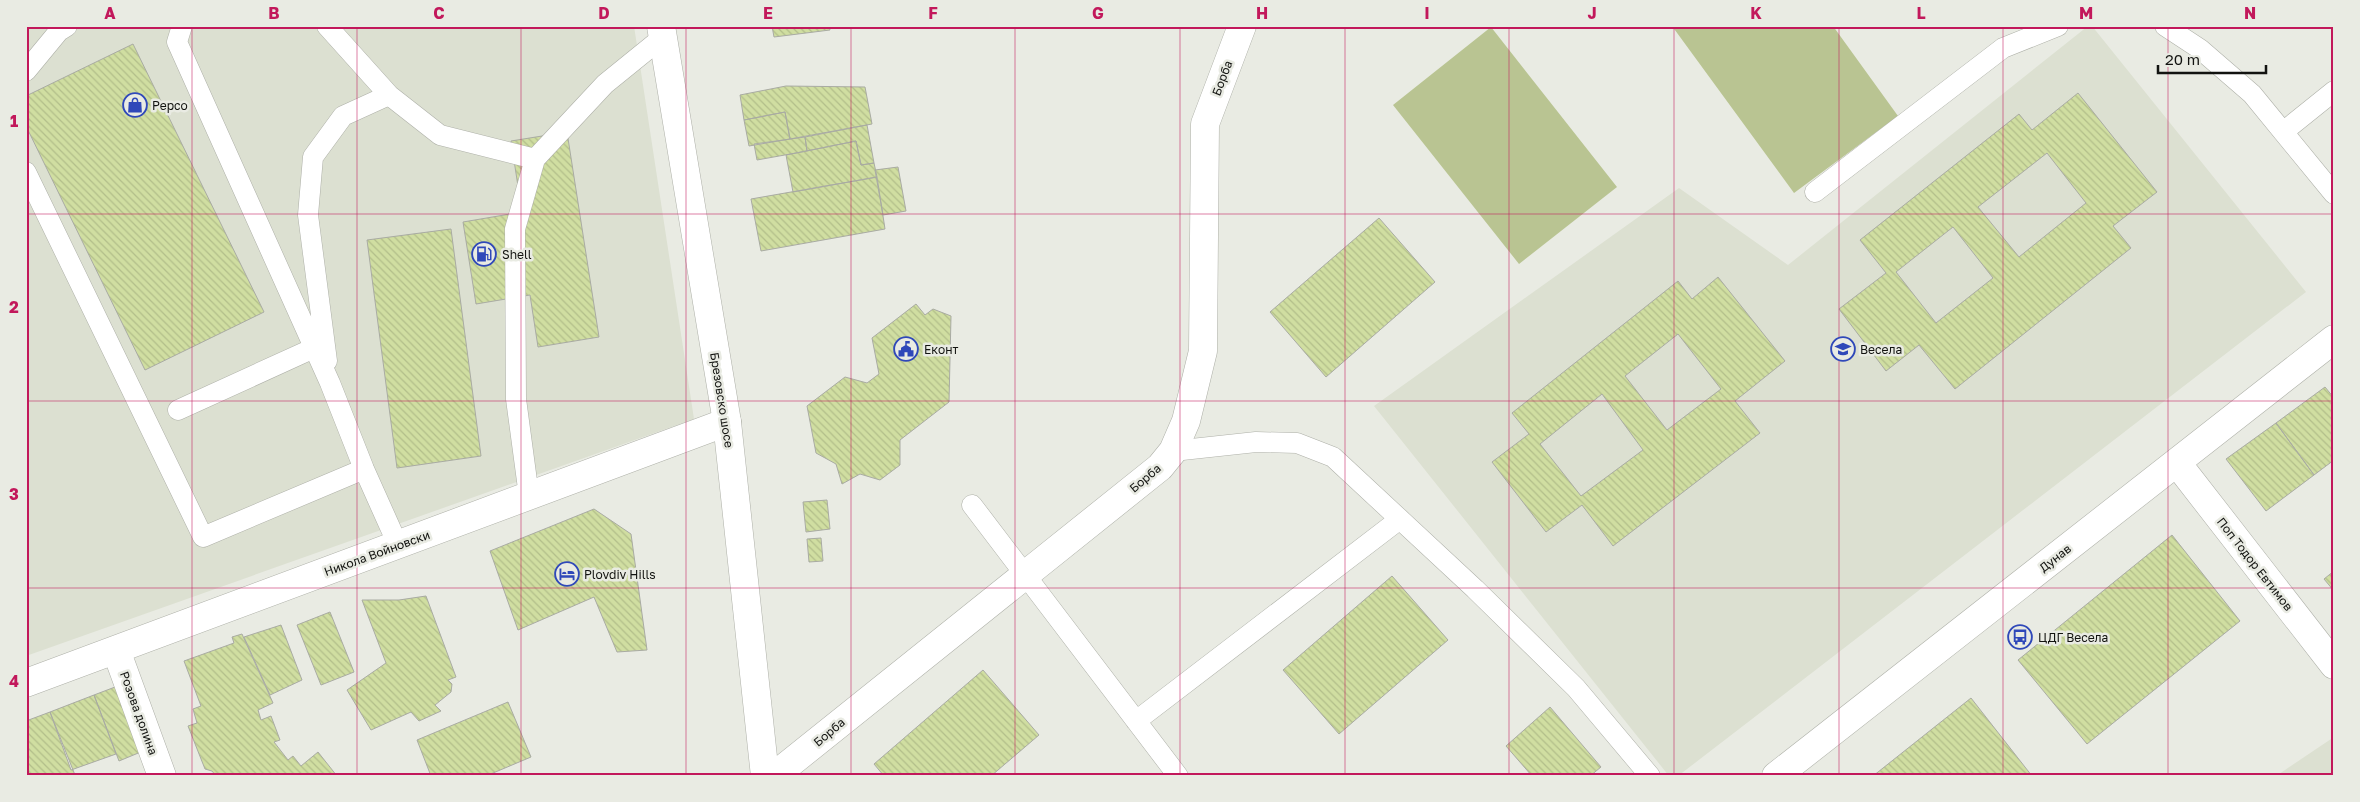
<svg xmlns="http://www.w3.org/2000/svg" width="2360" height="802" font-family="'Golos Text',sans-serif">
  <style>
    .built { fill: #dce0d1 }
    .green { fill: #b9c492 }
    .building { fill: url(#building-back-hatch); stroke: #a9aba3; fill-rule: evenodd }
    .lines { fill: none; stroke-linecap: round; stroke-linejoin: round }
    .service-casing { stroke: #aeb0a8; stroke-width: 21 }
    .minor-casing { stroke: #aeb0a8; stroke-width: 29 }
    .tertiary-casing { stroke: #aeb0a8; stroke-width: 29 }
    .secondary-casing { stroke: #aeb0a8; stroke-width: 29 }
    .service { stroke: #fff; stroke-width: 20 }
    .minor { stroke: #fff; stroke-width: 28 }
    .tertiary { stroke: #fff; stroke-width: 28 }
    .secondary { stroke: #fff; stroke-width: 28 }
    .grid { fill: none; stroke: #c2185b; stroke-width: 1; stroke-opacity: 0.55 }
    .labels { text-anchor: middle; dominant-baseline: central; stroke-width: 5; stroke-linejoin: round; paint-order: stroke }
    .street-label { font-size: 12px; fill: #121310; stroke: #e9ebe3 }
    .poi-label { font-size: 12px; fill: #121310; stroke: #e9ebe3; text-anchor: start }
    .neatline { fill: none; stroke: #c2185b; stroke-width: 2 }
    .grid-label { font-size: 16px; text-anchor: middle; font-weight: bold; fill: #c2185b }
  </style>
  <defs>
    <pattern id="building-back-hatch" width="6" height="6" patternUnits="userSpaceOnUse" patternTransform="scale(1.25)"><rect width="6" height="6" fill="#d0dea1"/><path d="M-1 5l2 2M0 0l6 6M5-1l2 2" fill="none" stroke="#b2be8a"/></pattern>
  </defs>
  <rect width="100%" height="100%" fill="#e9ebe3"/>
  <!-- built -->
  <path class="built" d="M 26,26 L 634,26 L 694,419 L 26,656 Z
    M 2088,26 L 2092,26 L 2306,292 L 1678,776 L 1669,776 L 1374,406 L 1679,188 L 1788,265 Z
    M 2334,737 L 2334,776 L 2276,776 Z"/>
  <!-- green -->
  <path class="green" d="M 1672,26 L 1833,26 L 1898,116 L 1794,193 Z
    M 1491,27 L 1617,187 L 1519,264 L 1393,105 Z"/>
  <!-- building -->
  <path class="building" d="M 772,26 L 829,26 L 830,30 L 774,37 Z
    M 133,44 L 264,312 L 145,370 L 26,126 L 26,96 Z
    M 786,86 L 865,87 L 872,124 L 790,139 L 785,112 L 744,120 L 740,95 Z
    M 2078,93 L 2157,192 L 2113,226 L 2131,248 L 1955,389 L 1919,345 L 1886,371 L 1839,309 L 1886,273 L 1860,240 L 2019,114 L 2032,130 ZM 2047,153 L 2086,203 L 2019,257 L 1978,207 ZM 1953,227 L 1993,278 L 1936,323 L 1896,272 Z
    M 785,112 L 790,139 L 749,146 L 744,120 Z
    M 867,125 L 874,163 L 861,165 L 856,141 L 807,151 L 805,137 Z
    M 567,132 L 599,337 L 538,347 L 530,295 L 476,304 L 463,222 L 522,212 L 511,141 Z
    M 805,137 L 807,151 L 757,160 L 754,144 Z
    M 856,141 L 861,165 L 874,163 L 877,177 L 793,192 L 786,155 Z
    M 898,167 L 906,211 L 883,215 L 875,170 Z
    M 877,177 L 885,229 L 761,251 L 751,199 Z
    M 1379,218 L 1435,282 L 1326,377 L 1270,312 Z
    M 451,229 L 481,456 L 397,468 L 367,240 Z
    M 1718,277 L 1785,361 L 1735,401 L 1760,433 L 1613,546 L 1582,505 L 1546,532 L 1492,462 L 1529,434 L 1512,413 L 1678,281 L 1692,299 ZM 1678,334 L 1721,389 L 1667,430 L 1625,376 ZM 1602,394 L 1643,450 L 1581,496 L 1540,444 Z
    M 916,304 L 925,315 L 933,309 L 951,316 L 949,402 L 900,440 L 900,465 L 880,480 L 860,474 L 842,484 L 836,464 L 816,453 L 807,406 L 845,377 L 867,383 L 879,374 L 872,338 Z
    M 2325,387 L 2334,398 L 2334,460 L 2314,475 L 2276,423 Z
    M 2276,423 L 2314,475 L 2266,511 L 2226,459 Z
    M 827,500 L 830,529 L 806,532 L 803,502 Z
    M 594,509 L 631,534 L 647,650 L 617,652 L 594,597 L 518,630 L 490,551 Z
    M 2172,535 L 2240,621 L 2087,744 L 2018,660 Z
    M 821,538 L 823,561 L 809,562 L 807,539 Z
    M 2334,571 L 2334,591 L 2324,579 Z
    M 1392,576 L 1448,640 L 1339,734 L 1283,670 Z
    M 426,596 L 456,677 L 448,680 L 452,684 L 451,692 L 435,705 L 441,711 L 419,721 L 411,712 L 371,730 L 347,690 L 386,663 L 362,600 L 399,600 Z
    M 330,612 L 354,672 L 321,685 L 297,625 Z
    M 281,625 L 302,680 L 270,695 L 244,637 Z
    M 242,634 L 273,703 L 258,710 L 261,720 L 271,716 L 280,740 L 274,742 L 288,760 L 293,756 L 301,766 L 318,752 L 337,776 L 216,776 L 212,771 L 205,769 L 188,726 L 197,723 L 193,709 L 201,706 L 184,661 L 234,643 L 232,637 Z
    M 983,670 L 1039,735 L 991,776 L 884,776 L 874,764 Z
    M 123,684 L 148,749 L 119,761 L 94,695 Z
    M 94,695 L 116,754 L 71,770 L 50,712 Z
    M 1971,698 L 2032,776 L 1873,776 Z
    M 508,702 L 531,757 L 486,776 L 431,776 L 417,740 Z
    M 1550,707 L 1601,767 L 1590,776 L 1532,776 L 1506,746 Z
    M 50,712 L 75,775 L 74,776 L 26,776 L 26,721 Z"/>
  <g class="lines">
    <!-- service casing -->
    <g class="service-casing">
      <path id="service" d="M 182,26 L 177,42 L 330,383 L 364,469 L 398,545
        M 327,26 L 389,95 L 440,135 L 535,159
        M 2165,26 L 2200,49 L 2252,94 L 2334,194
        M 26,71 L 59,31 L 67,26
        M 2283,132 L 2334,91
        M 26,172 L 203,537 L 364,469
        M 1815,192 L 2003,48 L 2058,26
        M 327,361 L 308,215 L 313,157 L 343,116 L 389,95
        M 178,410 L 314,348
        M 1173,451 L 1256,442 L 1297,443 L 1333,457 L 1475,589 L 1576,688 L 1650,776
        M 529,496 L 516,399 L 515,229 L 535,159 L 605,84 L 663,37
        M 972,505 L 1178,776
        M 1136,721 L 1400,519"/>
    </g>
    <!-- minor casing -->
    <g class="minor-casing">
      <path id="minor" d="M 2177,463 L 2334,665
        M 116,650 L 162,776
        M 26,683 L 727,422
        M 774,776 L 1160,467 L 1173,451 L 1186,421 L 1203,351 L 1205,124 L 1242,26"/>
    </g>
    <!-- tertiary casing -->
    <g class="tertiary-casing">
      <path id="tertiary" d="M 1776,776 L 2334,339"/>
    </g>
    <!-- secondary casing -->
    <g class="secondary-casing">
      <path id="secondary" d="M 661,26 L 727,422 L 765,776"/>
    </g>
    <!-- service -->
    <use href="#service" class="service"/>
    <!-- minor -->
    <use href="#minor" class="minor"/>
    <!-- tertiary -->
    <use href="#tertiary" class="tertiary"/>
    <!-- secondary -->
    <use href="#secondary" class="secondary"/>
  </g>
  <!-- grid -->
  <path class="grid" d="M 192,26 L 192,776M 357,26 L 357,776M 521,26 L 521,776M 686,26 L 686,776M 851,26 L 851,776M 1015,26 L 1015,776M 1180,26 L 1180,776M 1345,26 L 1345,776M 1509,26 L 1509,776M 1674,26 L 1674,776M 1839,26 L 1839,776M 2003,26 L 2003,776M 2168,26 L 2168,776M 26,214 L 2334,214M 26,401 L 2334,401M 26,588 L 2334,588"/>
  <!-- icons -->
  <defs>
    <g id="shop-ring" transform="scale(1.25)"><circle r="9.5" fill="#e9ebe3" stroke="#2f48b9" stroke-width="1.5"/><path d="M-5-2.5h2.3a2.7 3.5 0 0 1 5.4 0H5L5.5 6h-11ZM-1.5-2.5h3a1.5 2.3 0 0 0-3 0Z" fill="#2f48b9"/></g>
    <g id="fuel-ring" transform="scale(1.25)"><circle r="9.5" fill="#e9ebe3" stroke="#2f48b9" stroke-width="1.5"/><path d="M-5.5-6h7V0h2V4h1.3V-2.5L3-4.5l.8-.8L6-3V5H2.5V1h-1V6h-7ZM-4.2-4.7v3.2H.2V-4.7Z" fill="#2f48b9"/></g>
    <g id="civic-ring" transform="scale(1.25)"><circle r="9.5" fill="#e9ebe3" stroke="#2f48b9" stroke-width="1.5"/><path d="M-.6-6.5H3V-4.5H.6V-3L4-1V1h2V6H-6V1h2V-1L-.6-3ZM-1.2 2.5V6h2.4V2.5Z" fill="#2f48b9"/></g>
    <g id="school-ring" transform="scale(1.25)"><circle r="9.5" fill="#e9ebe3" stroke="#2f48b9" stroke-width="1.5"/><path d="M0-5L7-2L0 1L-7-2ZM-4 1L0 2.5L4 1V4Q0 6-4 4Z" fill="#2f48b9"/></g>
    <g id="hotel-ring" transform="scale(1.25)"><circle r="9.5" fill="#e9ebe3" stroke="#2f48b9" stroke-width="1.5"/><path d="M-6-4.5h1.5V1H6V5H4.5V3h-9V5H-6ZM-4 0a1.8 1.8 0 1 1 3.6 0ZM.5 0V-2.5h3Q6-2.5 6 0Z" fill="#2f48b9"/></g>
    <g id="bus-ring" transform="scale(1.25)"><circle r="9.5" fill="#e9ebe3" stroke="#2f48b9" stroke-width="1.5"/><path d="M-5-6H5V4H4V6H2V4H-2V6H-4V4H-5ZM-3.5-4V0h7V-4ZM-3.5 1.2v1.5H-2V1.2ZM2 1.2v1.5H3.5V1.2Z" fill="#2f48b9"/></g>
  </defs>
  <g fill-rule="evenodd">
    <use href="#shop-ring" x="135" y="105"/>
    <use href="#fuel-ring" x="484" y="254"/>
    <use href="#civic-ring" x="906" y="349"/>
    <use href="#school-ring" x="1843" y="349"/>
    <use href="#hotel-ring" x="567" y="574"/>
    <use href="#bus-ring" x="2020" y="637"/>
  </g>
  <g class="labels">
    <!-- street labels -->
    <g class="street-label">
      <text transform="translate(1222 78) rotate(-69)">Борба</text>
      <text transform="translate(722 400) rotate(81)">Брезовско шосе</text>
      <text transform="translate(1145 478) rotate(-40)">Борба</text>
      <text transform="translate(377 553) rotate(-20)">Никола Войновски</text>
      <text transform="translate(2055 558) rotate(-38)">Дунав</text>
      <text transform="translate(2255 564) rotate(52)">Поп Тодор Евтимов</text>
      <text transform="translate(139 713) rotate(70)">Розова долина</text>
      <text transform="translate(829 732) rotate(-40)">Борба</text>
    </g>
    <!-- poi labels -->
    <g class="poi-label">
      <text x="152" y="105">Pepco</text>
      <text x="502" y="254">Shell</text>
      <text x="924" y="349">Еконт</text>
      <text x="1860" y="349">Весела</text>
      <text x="584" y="574">Plovdiv Hills</text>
      <text x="2038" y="637">ЦДГ Весела</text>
    </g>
  </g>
  <!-- border -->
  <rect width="2360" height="802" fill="none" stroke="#e9ebe3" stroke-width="55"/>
  <!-- scale -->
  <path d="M2158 65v8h108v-8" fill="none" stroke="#121310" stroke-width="2.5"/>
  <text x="2165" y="65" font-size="15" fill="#121310" stroke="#e9ebe3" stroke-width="4" paint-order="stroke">20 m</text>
  <rect x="28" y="28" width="2304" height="746" class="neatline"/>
  <g class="grid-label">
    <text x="110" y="19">A</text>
    <text x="274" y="19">B</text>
    <text x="439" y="19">C</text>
    <text x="604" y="19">D</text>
    <text x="768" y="19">E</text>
    <text x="933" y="19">F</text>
    <text x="1098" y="19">G</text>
    <text x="1262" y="19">H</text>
    <text x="1427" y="19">I</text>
    <text x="1592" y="19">J</text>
    <text x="1756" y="19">K</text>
    <text x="1921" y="19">L</text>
    <text x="2086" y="19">M</text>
    <text x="2250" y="19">N</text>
    <text x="14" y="127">1</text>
    <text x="14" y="313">2</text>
    <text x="14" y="500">3</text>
    <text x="14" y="687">4</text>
  </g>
</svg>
